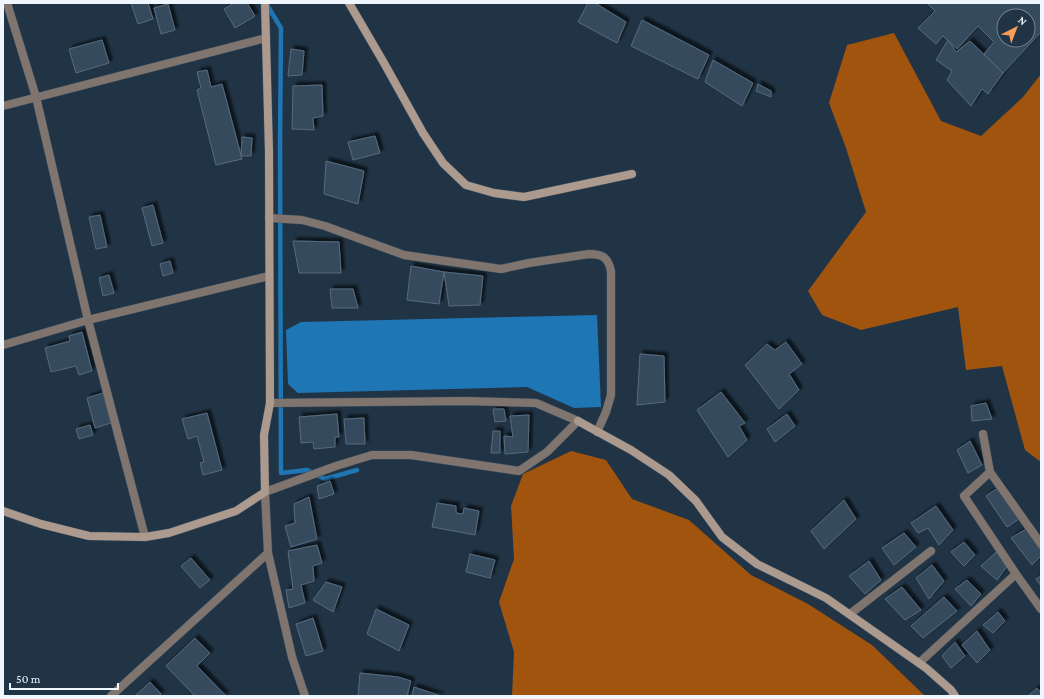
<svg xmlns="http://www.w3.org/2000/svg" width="1044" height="699" font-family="'Crimson Pro',serif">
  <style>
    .forest { fill: #a1540e }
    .water { fill: #1e76b4 }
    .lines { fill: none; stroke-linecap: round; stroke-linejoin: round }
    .stream { stroke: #1e76b4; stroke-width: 4.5 }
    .building { fill: #364b5d; stroke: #566b7f; fill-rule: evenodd; filter: url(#shadow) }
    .street-casing { stroke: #3d4f5f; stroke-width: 9 }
    .secondary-casing { stroke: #3d4f5f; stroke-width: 9 }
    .street { stroke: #80756e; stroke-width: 8 }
    .secondary { stroke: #ad9a8f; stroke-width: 8 }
  </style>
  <defs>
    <filter id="shadow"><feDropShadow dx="3.5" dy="-3.5" stdDeviation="1" flood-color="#0009"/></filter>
  </defs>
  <rect width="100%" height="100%" fill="#203445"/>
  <!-- forest -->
  <path class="forest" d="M 894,33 L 941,121 L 981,136 L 1023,97 L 1041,74 L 1041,462 L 1025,450 L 1002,366 L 966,370 L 958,307 L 861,330 L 822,315 L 808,291 L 866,212 L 846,148 L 829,103 L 847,45 Z
    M 571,451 L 606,460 L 632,499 L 689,520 L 751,575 L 808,604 L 872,645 L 925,696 L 512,696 L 514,652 L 499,602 L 514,559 L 511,506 L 523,474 Z"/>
  <!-- water -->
  <path class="water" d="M 597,315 L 601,407 L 574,408 L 527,387 L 298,393 L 288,384 L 286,330 L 301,322 Z"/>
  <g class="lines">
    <!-- stream -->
    <path class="stream" d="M 267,5 L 281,28 L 280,145 L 281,473 L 307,470 L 325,479 L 357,470"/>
  </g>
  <!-- building -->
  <path class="building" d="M 131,3 L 148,3 L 153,19 L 138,24 Z
    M 234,3 L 247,3 L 255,16 L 235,28 L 224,9 Z
    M 588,3 L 595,3 L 626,22 L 617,43 L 578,22 Z
    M 927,3 L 1041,3 L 1041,32 L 1003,73 L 984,54 L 994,42 L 978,26 L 957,49 L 943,36 L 936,44 L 918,28 L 935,11 ZM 1004,16 L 1028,16 L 1028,40 L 1004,40 Z
    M 168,4 L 175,30 L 161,34 L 154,8 Z
    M 642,20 L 709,55 L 698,79 L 631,46 Z
    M 102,40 L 109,63 L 76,73 L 69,49 Z
    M 948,40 L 956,52 L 970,41 L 1003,73 L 988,94 L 982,89 L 971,106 L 947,80 L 952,71 L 936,60 Z
    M 291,49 L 304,51 L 302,75 L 288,76 Z
    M 713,60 L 753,83 L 742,106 L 705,82 Z
    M 207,70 L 211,87 L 222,84 L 242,159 L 216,165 L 197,90 L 201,88 L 197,72 Z
    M 758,84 L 771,91 L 771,97 L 756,91 Z
    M 322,85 L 323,116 L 313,118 L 314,130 L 292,129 L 293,86 Z
    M 375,136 L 380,153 L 353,160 L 348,142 Z
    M 242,137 L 252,138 L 251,156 L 241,156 Z
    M 326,161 L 364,171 L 358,204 L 324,194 Z
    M 153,205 L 163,243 L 152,246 L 142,208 Z
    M 100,215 L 107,247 L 96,249 L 89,217 Z
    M 293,241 L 339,242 L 341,273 L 299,273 Z
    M 170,261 L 173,273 L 163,276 L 160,264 Z
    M 411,266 L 444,272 L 439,304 L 407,300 Z
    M 444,272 L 483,276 L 480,305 L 449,306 Z
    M 109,275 L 114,293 L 103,296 L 99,278 Z
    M 330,289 L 353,289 L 358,308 L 332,308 Z
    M 82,332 L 92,371 L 79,375 L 76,366 L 51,372 L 45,348 L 70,341 L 69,336 Z
    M 786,342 L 802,364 L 789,374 L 799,390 L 779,409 L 745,365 L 767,344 L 775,350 Z
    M 640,354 L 664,356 L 665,402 L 637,405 Z
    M 721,392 L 745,423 L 739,426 L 747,440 L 728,457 L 697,410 Z
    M 103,393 L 111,423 L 95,428 L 87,398 Z
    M 986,403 L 992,419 L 972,421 L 971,406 Z
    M 493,409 L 504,409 L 506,421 L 495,422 Z
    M 207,413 L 222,470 L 203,475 L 200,463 L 204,462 L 197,436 L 188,439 L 182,419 Z
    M 337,414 L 339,437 L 335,437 L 335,447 L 314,449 L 313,442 L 301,443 L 299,417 Z
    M 787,414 L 795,426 L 775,442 L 767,429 Z
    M 529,415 L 528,452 L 505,454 L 504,436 L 513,437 L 510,416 Z
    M 364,418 L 365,444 L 346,444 L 344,419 Z
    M 90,425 L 93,435 L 79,439 L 76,429 Z
    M 493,431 L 500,431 L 500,453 L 491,453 Z
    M 970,441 L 982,465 L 968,473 L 957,450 Z
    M 330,481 L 334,494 L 319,499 L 317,486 Z
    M 999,487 L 1019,519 L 1007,527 L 986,496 Z
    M 309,497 L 317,539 L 291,547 L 285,526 L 295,523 L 294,504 Z
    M 844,500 L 856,519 L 824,549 L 811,531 Z
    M 437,503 L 456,506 L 456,513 L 463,514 L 464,508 L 479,511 L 475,535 L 432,527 Z
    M 936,506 L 953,530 L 939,545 L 928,528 L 918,533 L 911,523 Z
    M 1026,529 L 1041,551 L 1041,556 L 1032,565 L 1011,538 Z
    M 904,533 L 916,547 L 894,565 L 882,548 Z
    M 964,542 L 975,555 L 964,566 L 951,552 Z
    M 317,545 L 322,563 L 313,566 L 314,581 L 301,585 L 305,603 L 289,608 L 286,590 L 293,589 L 288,551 Z
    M 996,552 L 1008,565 L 997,580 L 981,566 Z
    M 470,554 L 495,560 L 490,578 L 466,572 Z
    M 191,558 L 210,580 L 200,588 L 181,566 Z
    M 869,561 L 881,580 L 865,594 L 849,576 Z
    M 932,565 L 944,581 L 929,599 L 916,578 Z
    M 1041,576 L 1041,586 L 1036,579 Z
    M 967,580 L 981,594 L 971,606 L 955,589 Z
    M 326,582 L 342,587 L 333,612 L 313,600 Z
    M 902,587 L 921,610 L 905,620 L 885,599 Z
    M 944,597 L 957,611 L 923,638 L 911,626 Z
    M 376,609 L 409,625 L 399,651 L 367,634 Z
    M 998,612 L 1005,621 L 993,633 L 983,625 Z
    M 313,618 L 323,651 L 306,656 L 296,624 Z
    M 977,631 L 990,650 L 977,663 L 962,645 Z
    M 195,638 L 210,653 L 197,666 L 226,696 L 195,696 L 166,666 Z
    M 955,642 L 965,656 L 951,668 L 942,656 Z
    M 360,673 L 398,677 L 411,681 L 407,696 L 358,696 Z
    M 150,682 L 161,694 L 159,696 L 135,696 Z
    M 414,687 L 441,696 L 412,696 Z
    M 1037,688 L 1041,693 L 1041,696 L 1028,696 Z"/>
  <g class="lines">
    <!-- street casing -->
    <g class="street-casing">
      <path id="street" d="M 7,3 L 36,97 L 88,320 L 145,537
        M 3,106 L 266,38
        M 269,218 L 302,220 L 325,226 L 404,255 L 501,269 L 529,263 L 589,254 C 602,254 608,257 611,271 L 611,395 L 606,412 L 597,432
        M 3,345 L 88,320 L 269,276
        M 270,403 L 467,401 L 536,403 L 578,421 L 547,452 L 519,471 L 411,455 L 372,455 L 336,466 L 265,492 L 268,553 L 292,657 L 305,696
        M 990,472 L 1041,544
        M 1016,574 L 1041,609
        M 850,614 L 931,551
        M 919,663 L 1016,574 L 964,496 L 990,472 L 983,434
        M 111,696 L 268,553"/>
    </g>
    <!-- secondary casing -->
    <g class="secondary-casing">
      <path id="secondary" d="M 349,3 L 384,63 L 423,133 L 443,163 L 466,185 L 494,193 L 524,197 L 632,174
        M 578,421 L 631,450 L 669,475 L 696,501 L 722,537 L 757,564 L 826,598 L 926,668 L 951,690 L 955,696
        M 3,511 L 41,524 L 89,536 L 145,537 L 169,533 L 236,511 L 265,492 L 264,435 L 270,403 L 269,152 L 265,3"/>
    </g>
    <!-- street -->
    <use href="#street" class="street"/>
    <!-- secondary -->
    <use href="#secondary" class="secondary"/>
  </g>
  <!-- border -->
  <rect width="1044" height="699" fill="none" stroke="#eff6fd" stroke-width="8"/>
  <!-- north arrow -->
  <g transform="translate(1016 28) rotate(42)"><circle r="19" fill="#203445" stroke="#73828f"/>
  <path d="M0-3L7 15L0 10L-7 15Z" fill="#fd9c56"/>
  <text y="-6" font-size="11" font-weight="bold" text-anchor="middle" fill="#eff6fd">N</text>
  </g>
  <!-- scale -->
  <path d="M10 683v6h108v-6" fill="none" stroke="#eff6fd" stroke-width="2"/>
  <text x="16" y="683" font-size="12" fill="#eff6fd" stroke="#203445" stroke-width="3" paint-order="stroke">50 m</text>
</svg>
